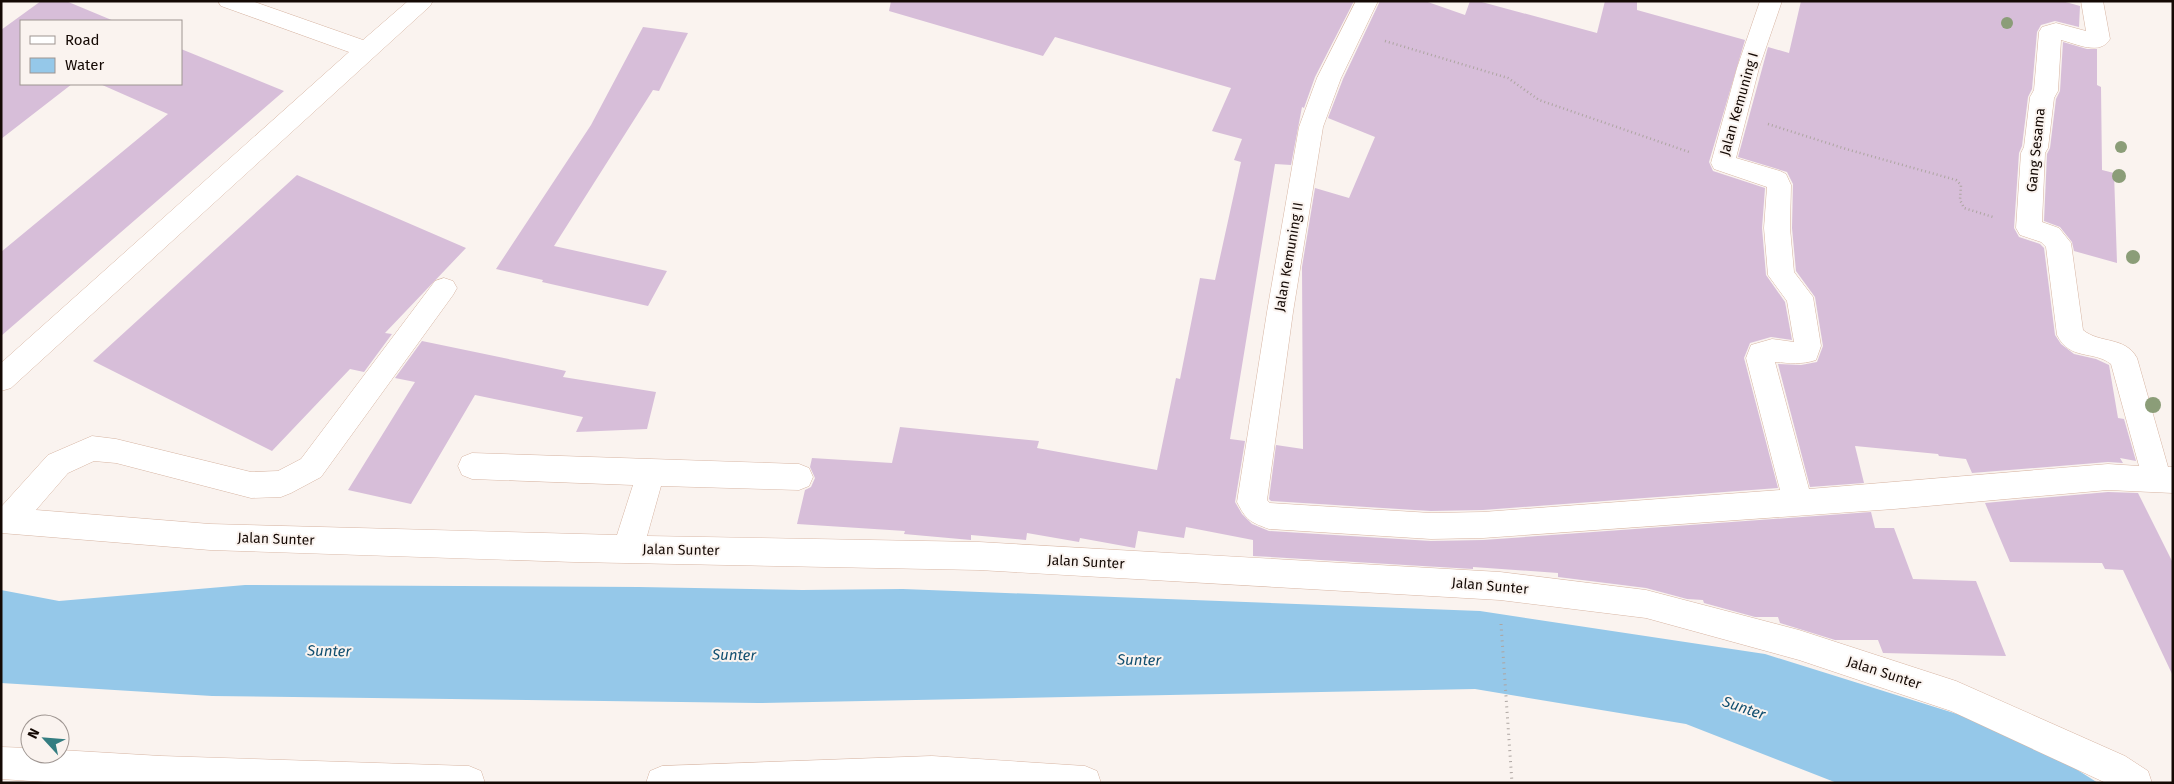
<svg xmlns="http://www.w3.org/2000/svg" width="2174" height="784" font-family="'Fira Sans',sans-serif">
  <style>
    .water { fill: #95c8e9 }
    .building { fill: #d7bed9 }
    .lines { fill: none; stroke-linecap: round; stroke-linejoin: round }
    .minor-casing { stroke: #d7b5a3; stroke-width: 1 }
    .path-far1 { stroke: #ada5a1; stroke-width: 2.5; stroke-dasharray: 1 3; stroke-linecap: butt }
    .path { stroke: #ada5a1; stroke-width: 3; stroke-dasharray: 1 4.5; stroke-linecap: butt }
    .minor { fill: #fff; fill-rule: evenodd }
    .tree { fill: #8b9d78 }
    .labels { text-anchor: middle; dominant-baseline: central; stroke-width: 4; stroke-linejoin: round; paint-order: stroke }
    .street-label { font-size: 14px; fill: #140904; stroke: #faf3ef }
    .water-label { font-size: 15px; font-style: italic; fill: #114f70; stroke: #faf3ef }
  </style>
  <rect width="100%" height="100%" fill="#faf3ef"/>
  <!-- water -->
  <path class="water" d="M 245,585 L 639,587 L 802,590 L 903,589 L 1480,611 L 1765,654 L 2021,734 L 2098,783 L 1837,783 L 1686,724 L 1475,689 L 758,703 L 212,696 L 1,683 L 1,590 L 59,601 Z"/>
  <!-- building -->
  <path class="building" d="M 41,1 L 66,1 L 114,21 L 21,21 L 21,84 L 72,84 L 1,139 L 1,30 Z
    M 891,1 L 1354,1 L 1315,77 L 1304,108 L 1302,107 L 1291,165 L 1275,164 L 1230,439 L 1245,441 L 1235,502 L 1242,514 L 1252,524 L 1269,531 L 1431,541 L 1483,540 L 1871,512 L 1875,528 L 1894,528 L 1913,579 L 1976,581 L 2006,656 L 1883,653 L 1878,640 L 1835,640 L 1780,623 L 1778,617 L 1755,617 L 1704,603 L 1703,600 L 1687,599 L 1646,588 L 1558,577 L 1558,573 L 1473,567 L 1473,569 L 1253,556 L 1253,540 L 1186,527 L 1184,538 L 1138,531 L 1135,548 L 1080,538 L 1079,542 L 1027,533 L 1026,540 L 971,535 L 971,540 L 904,534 L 905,531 L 797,524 L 805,490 L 811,487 L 815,478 L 810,467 L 812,458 L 892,463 L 900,427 L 1039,441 L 1037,448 L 1157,470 L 1176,378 L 1180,379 L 1200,278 L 1215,280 L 1241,162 L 1234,160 L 1242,139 L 1212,131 L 1231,88 L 1055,37 L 1043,56 L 889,11 Z
    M 1380,1 L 1425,1 L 1465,15 L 1470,1 L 1478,1 L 1597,33 L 1605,1 L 1637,1 L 1637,10 L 1745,40 L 1709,162 L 1713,171 L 1765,188 L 1762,228 L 1766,275 L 1785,302 L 1792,340 L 1771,337 L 1750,343 L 1744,358 L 1778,488 L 1483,510 L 1431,511 L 1271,501 L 1269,499 L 1276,445 L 1303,449 L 1302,267 L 1315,188 L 1349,198 L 1375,137 L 1328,118 L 1343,79 Z
    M 1801,1 L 2062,1 L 2080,6 L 2079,27 L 2055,21 L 2041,25 L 2037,32 L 2032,89 L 2028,97 L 2022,146 L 2019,153 L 2014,228 L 2019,237 L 2040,244 L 2044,248 L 2055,335 L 2061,344 L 2074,354 L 2096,359 L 2109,365 L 2118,418 L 2124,419 L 2136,461 L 2120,458 L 2123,463 L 2108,462 L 1972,473 L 1966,459 L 1939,456 L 1938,454 L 1855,446 L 1864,483 L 1810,487 L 1778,364 L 1801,365 L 1817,362 L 1823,346 L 1815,297 L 1796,271 L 1792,228 L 1793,184 L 1787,172 L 1738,157 L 1768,47 L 1789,53 Z
    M 643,27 L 688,33 L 659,91 L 653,90 L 554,246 L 667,271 L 648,306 L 542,282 L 543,280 L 496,269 L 591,125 Z
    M 2063,42 L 2087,49 L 2097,49 L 2097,85 L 2101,87 L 2102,170 L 2114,173 L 2117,263 L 2074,251 L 2072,242 L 2060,227 L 2044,221 L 2047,154 L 2050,148 L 2056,99 L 2060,91 Z
    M 181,49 L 284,91 L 1,336 L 1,252 L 168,114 L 100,84 L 181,84 Z
    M 297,175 L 466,248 L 385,333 L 392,334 L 364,372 L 350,369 L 272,451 L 93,361 Z
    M 422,341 L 566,371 L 563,377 L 656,392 L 647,429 L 576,432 L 583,417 L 475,395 L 411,504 L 348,490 L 415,382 L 395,378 Z
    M 2108,492 L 2138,493 L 2173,563 L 2173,676 L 2123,570 L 2105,569 L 2102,563 L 2010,562 L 1985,503 Z"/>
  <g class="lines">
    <!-- minor casing -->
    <g class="minor-casing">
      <path id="minor" d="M 218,1 L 252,1 L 363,40 L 408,1 L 433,1 L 430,6 L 11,388 L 1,391 L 1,363 L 349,52 L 221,6 Z
        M 1356,1 L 1378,1 L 1341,78 L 1323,127 L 1293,312 L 1267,500 L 1270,503 L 1431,513 L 1483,512 L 1780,490 L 1746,358 L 1751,345 L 1772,339 L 1794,342 L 1787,301 L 1768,275 L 1764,228 L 1767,187 L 1714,169 L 1711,163 L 1737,68 L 1760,1 L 1782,1 L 1759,68 L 1736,158 L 1780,171 L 1786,174 L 1791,185 L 1790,228 L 1794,272 L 1813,297 L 1821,346 L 1816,360 C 1801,365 1790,363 1775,362 L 1809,489 L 2108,464 L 2139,466 L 2111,364 C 2093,350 2070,361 2057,335 L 2046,247 L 2041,242 L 2020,235 L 2016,228 L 2021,153 L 2024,147 L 2030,97 L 2034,90 L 2039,32 L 2042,27 L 2056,23 L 2086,31 L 2081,1 L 2103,1 L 2110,39 C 2100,56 2077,44 2061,40 L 2058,91 L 2054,98 L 2048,148 L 2045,153 L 2042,222 L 2059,228 L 2071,243 L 2083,330 C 2100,344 2125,336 2137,358 L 2168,467 L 2173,467 L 2173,493 L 2108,490 L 1894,509 L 1483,538 L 1431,539 L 1269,529 C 1250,522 1246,520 1237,502 L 1267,312 L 1299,127 L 1317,78 Z
        M 444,278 L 453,281 L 457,288 L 453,295 L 321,477 L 291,493 L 281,497 L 251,498 L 116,463 L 94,461 L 68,473 L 36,510 L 210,524 L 617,535 L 633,485 L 472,479 L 462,475 L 458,466 L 462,457 L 472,453 L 799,464 L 809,468 L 813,477 L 809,486 L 799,490 L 661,486 L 647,536 L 979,542 L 1500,572 L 1646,590 L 1799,630 L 1956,681 L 2125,756 L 2148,771 L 2152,783 L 2106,783 L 1951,711 L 1799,660 L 1646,618 L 1500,600 L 979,570 L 574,562 L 210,550 L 1,533 L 1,507 L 48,455 L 92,436 L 116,439 L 251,472 L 278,471 L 301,459 L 435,281 Z
        M 1,747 L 30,748 L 30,754 L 60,754 L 60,750 L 161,756 L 469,766 L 481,771 L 485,783 L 60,783 L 1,779 Z
        M 932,756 L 1085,766 L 1097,771 L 1101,783 L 646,783 L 650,771 L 662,766 Z"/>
    </g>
    <!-- path-far1 -->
    <path class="path-far1" d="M 1385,41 L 1508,78 L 1539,100 L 1689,152
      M 1768,124 L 1846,149 L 1956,180 L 1961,185 L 1960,200 L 1964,208 L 1993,217"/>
    <!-- path -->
    <path class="path" d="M 1501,624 L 1512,783"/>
    <!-- minor -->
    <use href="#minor" class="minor"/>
  </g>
  <!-- trees -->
  <g class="tree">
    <circle cx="2007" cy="23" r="6"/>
    <circle cx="2121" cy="147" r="6"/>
    <circle cx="2119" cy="176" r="7"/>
    <circle cx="2133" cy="257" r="7"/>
    <circle cx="2153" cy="405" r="8"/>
  </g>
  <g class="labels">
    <!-- street labels -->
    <g class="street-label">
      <text transform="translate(1739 104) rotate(-74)">Jalan Kemuning I</text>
      <text transform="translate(2036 150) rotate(-84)">Gang Sesama</text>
      <text transform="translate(1289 257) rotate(-80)">Jalan Kemuning II</text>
      <text transform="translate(276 539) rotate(2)">Jalan Sunter</text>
      <text transform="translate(681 550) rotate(1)">Jalan Sunter</text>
      <text transform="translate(1086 562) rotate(3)">Jalan Sunter</text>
      <text transform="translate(1490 586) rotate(5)">Jalan Sunter</text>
      <text transform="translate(1884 673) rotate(18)">Jalan Sunter</text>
    </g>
    <!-- water labels -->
    <g class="water-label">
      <text transform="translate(329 651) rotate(1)">Sunter</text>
      <text transform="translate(734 655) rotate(1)">Sunter</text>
      <text transform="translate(1139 660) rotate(1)">Sunter</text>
      <text transform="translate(1744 708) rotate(19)">Sunter</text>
    </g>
  </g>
  <!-- border -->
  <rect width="2174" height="784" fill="none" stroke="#140904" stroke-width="5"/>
  <!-- legend -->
  <rect x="20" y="20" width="162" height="65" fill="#faf3ef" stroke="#9e9591"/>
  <rect x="30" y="36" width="25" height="8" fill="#ffffff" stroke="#9e9591"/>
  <text x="65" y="45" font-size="15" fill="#140904">Road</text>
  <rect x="30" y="58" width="25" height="15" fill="#95c8e9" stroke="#9e9591"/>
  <text x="65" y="70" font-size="15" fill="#140904">Water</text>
  <!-- north arrow -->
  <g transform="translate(45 739) rotate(296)"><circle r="24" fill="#faf3ef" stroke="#9e9591"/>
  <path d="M0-4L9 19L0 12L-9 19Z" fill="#347d81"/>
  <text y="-8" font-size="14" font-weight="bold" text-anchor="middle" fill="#140904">N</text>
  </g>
</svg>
